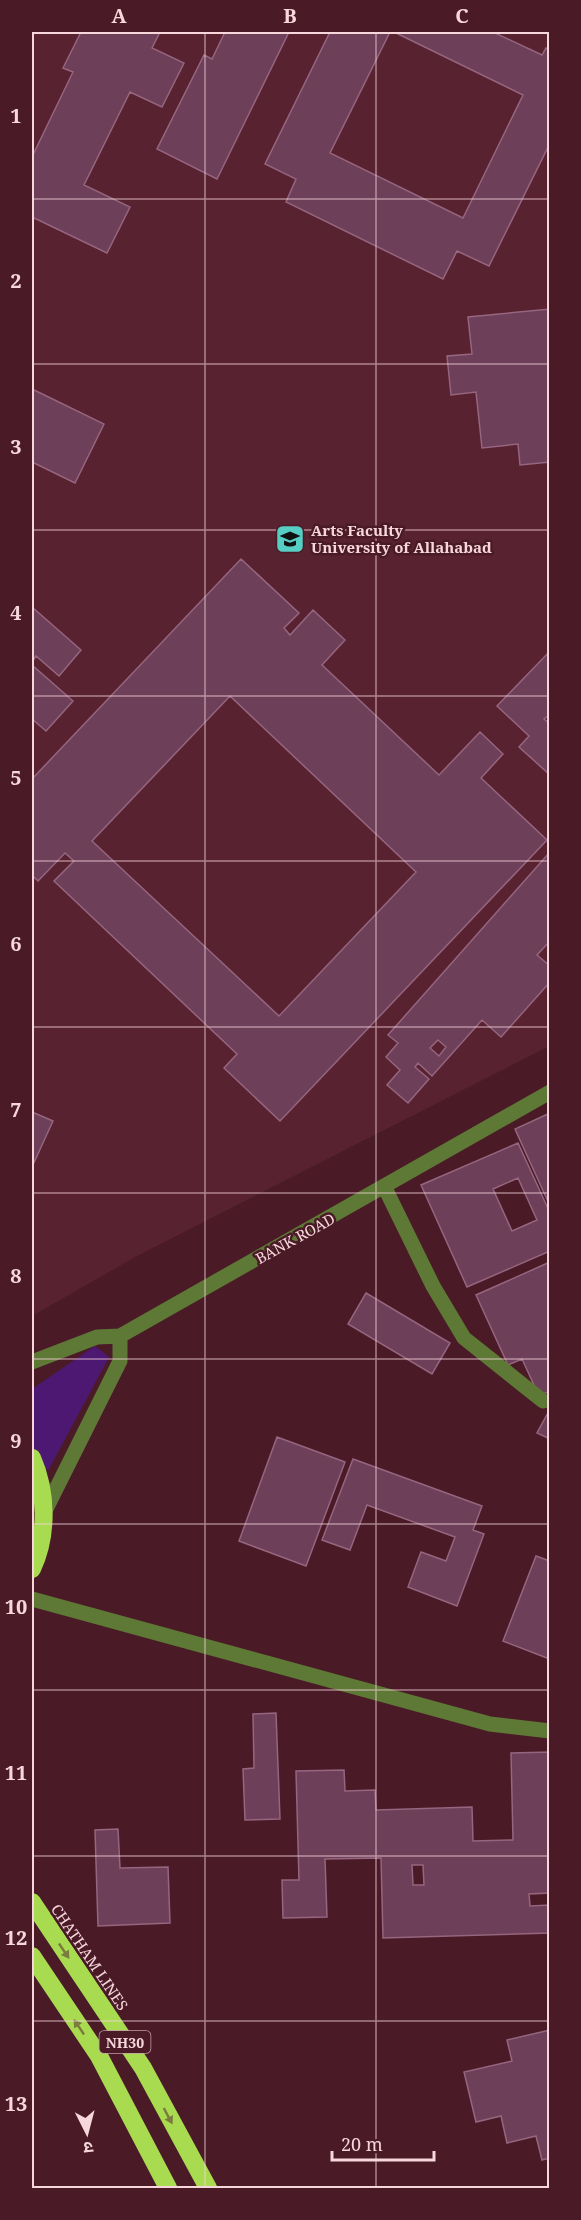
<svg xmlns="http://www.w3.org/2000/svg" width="581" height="2220" font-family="'Noto Serif','Noto Sans Devanagari',serif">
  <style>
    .built { fill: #592230 }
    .green { fill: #4c1871 }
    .building { fill: #6d3f58; stroke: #96657f; stroke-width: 1.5; fill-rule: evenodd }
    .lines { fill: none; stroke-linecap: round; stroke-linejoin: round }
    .minor { stroke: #5e7835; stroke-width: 15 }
    .highway { stroke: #a9db50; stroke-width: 18 }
    .oneway { fill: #7a7b3c }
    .grid { fill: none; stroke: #f7d7dc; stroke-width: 1.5; stroke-opacity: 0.55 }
    .labels { text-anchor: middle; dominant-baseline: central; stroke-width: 5; stroke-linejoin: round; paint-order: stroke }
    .shield { fill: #4a1b27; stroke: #c39fa6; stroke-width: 1.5 }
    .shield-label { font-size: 14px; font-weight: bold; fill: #f7d7dc }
    .poi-label { font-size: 15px; font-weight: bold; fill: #f7d7dc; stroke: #4a1b27; text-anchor: start }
    .street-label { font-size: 15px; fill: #f7d7dc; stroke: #4a1b27 }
    .neatline { fill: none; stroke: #f7d7dc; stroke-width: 2 }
    .grid-label { font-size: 20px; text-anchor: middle; font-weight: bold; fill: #f7d7dc }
  </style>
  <rect width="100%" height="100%" fill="#4a1b27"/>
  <!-- built -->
  <path class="built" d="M 32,32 L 549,32 L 549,1046 L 135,1257 L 32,1316 Z"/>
  <!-- green -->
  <path class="green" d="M 95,1346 L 109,1357 L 48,1471 L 32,1448 L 32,1389 Z"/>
  <!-- building -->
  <path class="building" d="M 81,32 L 160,32 L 152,48 L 184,63 L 162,107 L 130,92 L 84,185 L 130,207 L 107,253 L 32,217 L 32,157 L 73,72 L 63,68 Z
    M 225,32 L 289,32 L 217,179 L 157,149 L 204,55 L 212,59 Z
    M 330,32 L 390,32 L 330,153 L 463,218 L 523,95 L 394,32 L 493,32 L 542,55 L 546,48 L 550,50 L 550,143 L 489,266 L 457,251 L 443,279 L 286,202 L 296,179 L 265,164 Z
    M 550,309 L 550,462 L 520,465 L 518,444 L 482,448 L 476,392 L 451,395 L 447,356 L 472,354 L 468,317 Z
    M 32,389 L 104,424 L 75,483 L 32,462 Z
    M 241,559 L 299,613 L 284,628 L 290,635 L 313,610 L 345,640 L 322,665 L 439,775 L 480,732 L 503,754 L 481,778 L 547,840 L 280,1121 L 224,1068 L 237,1054 L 54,881 L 74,861 L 65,853 L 38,881 L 32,875 L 32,779 ZM 230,696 L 416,872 L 279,1016 L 92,841 Z
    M 32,607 L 81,650 L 59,676 L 36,656 L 32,662 Z
    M 550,651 L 550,714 L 544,719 L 550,724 L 550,775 L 519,747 L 529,736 L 497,706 Z
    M 32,665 L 73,701 L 46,731 L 32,719 Z
    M 550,852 L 550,941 L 537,955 L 550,966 L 550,982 L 501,1037 L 482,1020 L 432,1076 L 418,1063 L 415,1067 L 429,1079 L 408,1103 L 387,1085 L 400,1070 L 386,1057 L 398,1043 L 388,1035 ZM 438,1040 L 446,1047 L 439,1056 L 430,1048 Z
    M 32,1112 L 53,1121 L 32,1167 Z
    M 550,1113 L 550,1206 L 515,1129 Z
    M 518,1143 L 550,1213 L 550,1251 L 467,1287 L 421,1185 ZM 518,1178 L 537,1220 L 512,1231 L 493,1189 Z
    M 550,1262 L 550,1391 L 539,1396 L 522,1359 L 508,1365 L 476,1295 Z
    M 366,1293 L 450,1343 L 432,1374 L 348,1324 Z
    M 550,1409 L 550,1439 L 537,1433 Z
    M 277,1437 L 345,1462 L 306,1566 L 239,1541 Z
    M 353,1459 L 482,1506 L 473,1530 L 484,1534 L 457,1606 L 408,1587 L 421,1552 L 446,1561 L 455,1537 L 367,1505 L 350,1550 L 322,1540 Z
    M 536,1556 L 550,1561 L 550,1652 L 547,1658 L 503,1641 Z
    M 276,1713 L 280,1819 L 245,1820 L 243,1769 L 254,1768 L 253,1714 Z
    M 550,1752 L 550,1893 L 529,1894 L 530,1906 L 550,1905 L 550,1933 L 383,1938 L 381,1858 L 325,1859 L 327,1917 L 283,1918 L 282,1880 L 299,1880 L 296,1771 L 344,1770 L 345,1791 L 375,1790 L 376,1810 L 472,1807 L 473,1841 L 513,1840 L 511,1753 ZM 412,1865 L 423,1865 L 424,1885 L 413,1885 Z
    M 118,1829 L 120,1868 L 168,1867 L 170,1923 L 98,1926 L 95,1830 Z
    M 550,2030 L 550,2158 L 542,2160 L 536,2136 L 507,2143 L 501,2116 L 476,2122 L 464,2072 L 512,2061 L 507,2040 Z"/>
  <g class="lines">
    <!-- minor -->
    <path class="minor" d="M 385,1188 L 433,1286 L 464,1338 L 543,1401
      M 32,1362 L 97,1337 L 120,1336 L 550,1092
      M 44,1513 L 120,1361 L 120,1336
      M 32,1599 L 490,1724 L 550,1731"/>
    <!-- highway -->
    <path class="highway" d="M 32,1458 C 47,1492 48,1535 32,1569
      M 32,1902 L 143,2068 L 208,2188
      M 32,1956 L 99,2056 L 168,2188"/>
  </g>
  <!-- one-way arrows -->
  <defs><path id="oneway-solid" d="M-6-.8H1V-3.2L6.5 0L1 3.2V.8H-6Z" transform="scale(1.5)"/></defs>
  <g class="oneway">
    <use href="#oneway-solid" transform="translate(64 1951) rotate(56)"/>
    <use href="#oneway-solid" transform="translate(79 2027) rotate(-124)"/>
    <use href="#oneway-solid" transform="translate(168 2116) rotate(62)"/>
  </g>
  <!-- grid -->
  <path class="grid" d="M 205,32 L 205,2188M 376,32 L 376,2188M 32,199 L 550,199M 32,364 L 550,364M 32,530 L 550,530M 32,696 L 550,696M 32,861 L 550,861M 32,1027 L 550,1027M 32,1193 L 550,1193M 32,1359 L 550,1359M 32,1524 L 550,1524M 32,1690 L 550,1690M 32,1856 L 550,1856M 32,2021 L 550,2021"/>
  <!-- icons -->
  <defs>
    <g id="university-square" transform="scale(1.5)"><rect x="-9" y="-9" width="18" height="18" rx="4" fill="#56cec3" stroke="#4a1b27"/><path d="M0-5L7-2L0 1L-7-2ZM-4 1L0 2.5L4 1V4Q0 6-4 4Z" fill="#111"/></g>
  </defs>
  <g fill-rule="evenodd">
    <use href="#university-square" x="290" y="539"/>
  </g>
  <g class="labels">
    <!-- shield labels -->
    <rect class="shield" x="99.5" y="2031" width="51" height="22" rx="4.5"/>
    <g class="shield-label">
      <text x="125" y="2042">NH30</text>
    </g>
    <!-- poi labels -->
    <g class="poi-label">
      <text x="311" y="530">Arts Faculty<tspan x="311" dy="17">University of Allahabad</tspan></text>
    </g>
    <!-- street labels -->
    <g class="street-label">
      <text transform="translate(295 1238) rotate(-29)">BANK ROAD</text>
      <text transform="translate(90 1957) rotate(56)">CHATHAM LINES</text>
    </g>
  </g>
  <!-- border -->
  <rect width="581" height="2220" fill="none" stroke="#4a1b27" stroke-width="66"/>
  <!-- north arrow -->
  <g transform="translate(87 2133) rotate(174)" stroke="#4a1b27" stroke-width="4.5" paint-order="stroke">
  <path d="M0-4.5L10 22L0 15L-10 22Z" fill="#f7d7dc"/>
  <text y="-9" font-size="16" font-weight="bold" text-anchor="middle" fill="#f7d7dc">उ</text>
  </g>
  <!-- scale -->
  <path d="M332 2151v9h102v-9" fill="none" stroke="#f7d7dc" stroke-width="3"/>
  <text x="341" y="2151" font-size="18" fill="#f7d7dc" stroke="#4a1b27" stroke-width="4.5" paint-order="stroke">20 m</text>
  <rect x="33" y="33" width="515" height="2154" class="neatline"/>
  <g class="grid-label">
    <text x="119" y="23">A</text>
    <text x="290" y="23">B</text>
    <text x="462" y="23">C</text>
    <text x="16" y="123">1</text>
    <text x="16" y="288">2</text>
    <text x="16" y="454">3</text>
    <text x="16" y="620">4</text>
    <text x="16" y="785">5</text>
    <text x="16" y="951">6</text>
    <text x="16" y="1117">7</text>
    <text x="16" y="1283">8</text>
    <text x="16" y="1448">9</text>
    <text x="16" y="1614">10</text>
    <text x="16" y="1780">11</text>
    <text x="16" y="1945">12</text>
    <text x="16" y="2111">13</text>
  </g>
</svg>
